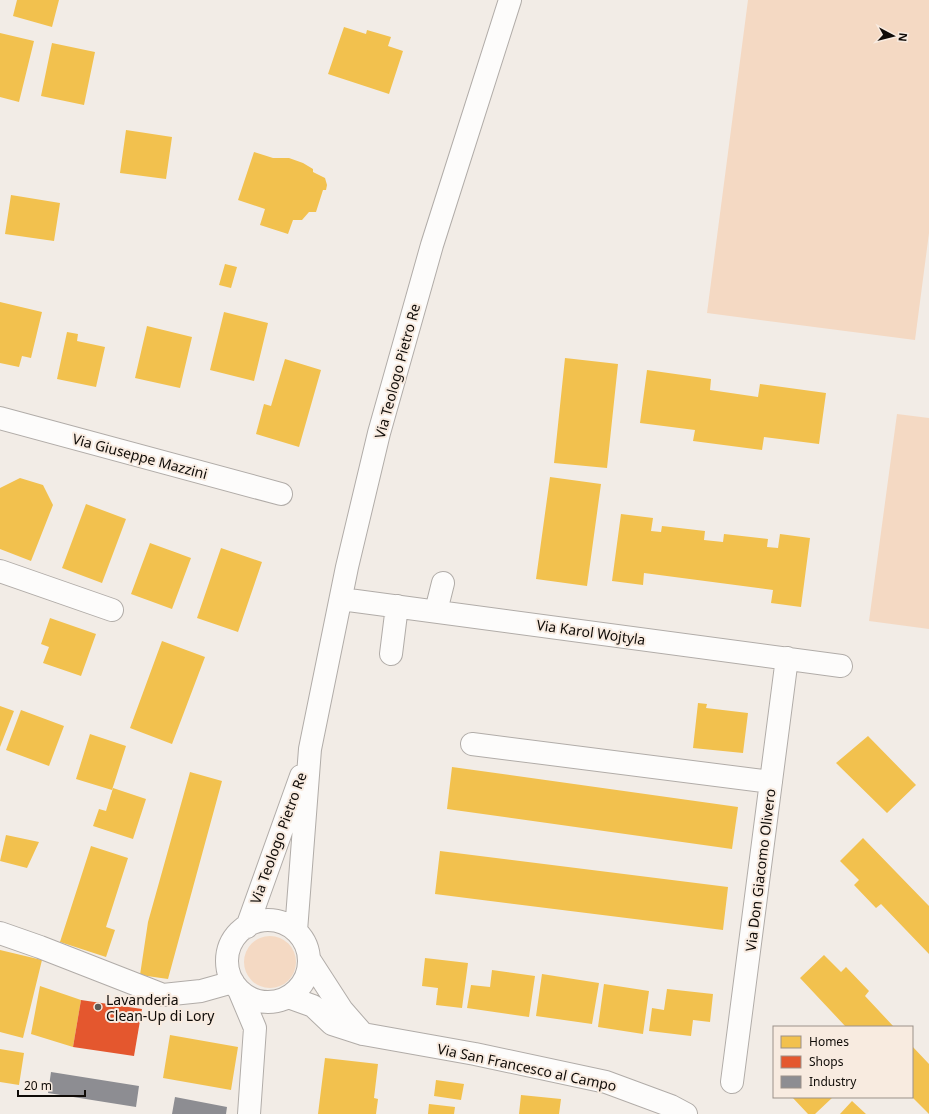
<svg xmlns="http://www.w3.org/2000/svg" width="929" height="1114" font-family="'Noto Sans',sans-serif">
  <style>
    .green { fill: #f4d9c3 }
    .homes { fill: #f2c14e }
    .shops { fill: #e4572e }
    .industry { fill: #8d8d92 }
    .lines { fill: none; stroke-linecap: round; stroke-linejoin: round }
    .minor-casing { stroke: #b1aca8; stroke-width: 24 }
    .minor { stroke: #fdfcfb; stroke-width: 22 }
    .poi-dot { fill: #5e5a55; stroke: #f8ebe0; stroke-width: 1.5 }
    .labels { text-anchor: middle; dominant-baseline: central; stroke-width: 4; stroke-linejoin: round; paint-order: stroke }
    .street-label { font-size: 14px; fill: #0f0b07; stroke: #f8ebe0 }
    .poi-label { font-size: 14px; fill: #0f0b07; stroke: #f8ebe0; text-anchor: start }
  </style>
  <rect width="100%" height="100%" fill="#f2ece6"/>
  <!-- green -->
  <path class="green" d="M 748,0 L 929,0 L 929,233 L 915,340 L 707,313 Z
    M 897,414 L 929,418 L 929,629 L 869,621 Z
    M244 962a26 26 0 1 1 52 0a26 26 0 1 1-52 0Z"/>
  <!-- homes -->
  <path class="homes" d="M 17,0 L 59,0 L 52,27 L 13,16 Z
    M 344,27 L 366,34 L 367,30 L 391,37 L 388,46 L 403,51 L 389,94 L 328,74 Z
    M 0,33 L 34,41 L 19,102 L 0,97 Z
    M 52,43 L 95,52 L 84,105 L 41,96 Z
    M 126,130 L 172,137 L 166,179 L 120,173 Z
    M 254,152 L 273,158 L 289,158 L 303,163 L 313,169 L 313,172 L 325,178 L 327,185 L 326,190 L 323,190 L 316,212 L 309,212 L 302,220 L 293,220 L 288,234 L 260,225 L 265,209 L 238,200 Z
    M 11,195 L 60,203 L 54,241 L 5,234 Z
    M 225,264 L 237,267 L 231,288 L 219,285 Z
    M 0,302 L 42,312 L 31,358 L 22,356 L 19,367 L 0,363 Z
    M 224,312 L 268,323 L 254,381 L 210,370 Z
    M 147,326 L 192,337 L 180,388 L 135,378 Z
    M 67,332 L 78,334 L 77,341 L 105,347 L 96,387 L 57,379 Z
    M 565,358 L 618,364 L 607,468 L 554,463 Z
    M 285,359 L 321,370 L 299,447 L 256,434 L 264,404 L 271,406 Z
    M 647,370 L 711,379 L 710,390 L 758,397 L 760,384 L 826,393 L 819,444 L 764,437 L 762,450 L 693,441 L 695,430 L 640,423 Z
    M 550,477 L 601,484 L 587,586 L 536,579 Z
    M 20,478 L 43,485 L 53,505 L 31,561 L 0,549 L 0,488 Z
    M 86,504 L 126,519 L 102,583 L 62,568 Z
    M 621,514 L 653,518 L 651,531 L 661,532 L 662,526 L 705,531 L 704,540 L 723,542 L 724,534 L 768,539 L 767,547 L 778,548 L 780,534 L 810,538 L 801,607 L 771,603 L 773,590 L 644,573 L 643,585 L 612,581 Z
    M 150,543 L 191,558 L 172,609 L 131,594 Z
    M 221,548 L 262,562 L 238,632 L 197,618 Z
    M 50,618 L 96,634 L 81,676 L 43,663 L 49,647 L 41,644 Z
    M 162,641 L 205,657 L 172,744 L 130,728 Z
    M 698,703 L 707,704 L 706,708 L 748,713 L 743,753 L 693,748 Z
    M 0,706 L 14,711 L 0,747 Z
    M 21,710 L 64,726 L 49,766 L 6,750 Z
    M 90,734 L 126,746 L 112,790 L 76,779 Z
    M 868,736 L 916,785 L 887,813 L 836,763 Z
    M 452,767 L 738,807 L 732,849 L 447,809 Z
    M 190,772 L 222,781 L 168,979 L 140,975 L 148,922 Z
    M 113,788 L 146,799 L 133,839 L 93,826 L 99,809 L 106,811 Z
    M 6,835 L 39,842 L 27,868 L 0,861 Z
    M 863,838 L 929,906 L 929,954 L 881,904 L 876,908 L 854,885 L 859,880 L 840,861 Z
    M 91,846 L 128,858 L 106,927 L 115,930 L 106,957 L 60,942 Z
    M 440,851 L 728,887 L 723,930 L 435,894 Z
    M 0,950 L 42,960 L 23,1038 L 0,1032 Z
    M 824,955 L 841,972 L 846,967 L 869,991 L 865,996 L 894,1027 L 846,1027 L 800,978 Z
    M 425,958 L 468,963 L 462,1008 L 436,1005 L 438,988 L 422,986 Z
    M 492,970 L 535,976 L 529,1017 L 467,1008 L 471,985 L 490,987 Z
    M 542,974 L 599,983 L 592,1024 L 536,1016 Z
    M 604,984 L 649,991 L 643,1034 L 598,1027 Z
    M 40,986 L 81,1000 L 73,1047 L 31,1034 Z
    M 667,989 L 713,994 L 710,1022 L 693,1020 L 691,1036 L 649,1031 L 652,1008 L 664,1010 Z
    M 170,1035 L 238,1047 L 231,1090 L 163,1078 Z
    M 912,1046 L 929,1064 L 929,1114 L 912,1097 Z
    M 0,1049 L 24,1053 L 19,1085 L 0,1082 Z
    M 325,1058 L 378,1064 L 374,1098 L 378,1099 L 376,1114 L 318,1114 Z
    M 436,1080 L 464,1084 L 461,1100 L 434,1096 Z
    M 521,1095 L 561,1099 L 559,1114 L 519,1114 Z
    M 792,1097 L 833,1097 L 815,1114 L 808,1114 Z
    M 852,1101 L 866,1114 L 840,1114 Z
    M 429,1104 L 455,1107 L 454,1114 L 428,1114 Z"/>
  <!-- shops -->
  <path class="shops" d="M 81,1000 L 142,1009 L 134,1056 L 73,1047 Z"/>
  <!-- industry -->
  <path class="industry" d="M 51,1072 L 139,1086 L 136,1107 L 48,1093 Z
    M 175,1097 L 227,1107 L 226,1114 L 172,1114 Z"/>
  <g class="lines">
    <!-- minor casing -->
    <g class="minor-casing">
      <path id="minor" d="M 0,418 L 281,494
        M 0,571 L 112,610
        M 341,599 L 841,666
        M 436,611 L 443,583
        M 391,654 L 397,606
        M 472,744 L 771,782
        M227 961a41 41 0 1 1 82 0a41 41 0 1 1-82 0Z
        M 247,927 L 301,776
        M 296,931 L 310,749 L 347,567 L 379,433 L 432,245 L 510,0
        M 0,933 L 40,947 L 163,995 L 201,991 L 233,982
        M 309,959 L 342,1010 L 363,1034
        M 239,990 L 255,1028 L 249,1114
        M 288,997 L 313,1006 L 332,1024 L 363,1034 L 475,1054 L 606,1082 L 671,1106 L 686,1114
        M 732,1082 L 787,658"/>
    </g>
    <!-- minor -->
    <use href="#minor" class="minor"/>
  </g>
  <!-- markers -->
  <circle class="poi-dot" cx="98" cy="1007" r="4"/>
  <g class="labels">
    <!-- street labels -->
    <g class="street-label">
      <text transform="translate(397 371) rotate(-75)">Via Teologo Pietro Re</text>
      <text transform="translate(140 456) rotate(15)">Via Giuseppe Mazzini</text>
      <text transform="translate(591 632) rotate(8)">Via Karol Wojtyla</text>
      <text transform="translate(278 838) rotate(-70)">Via Teologo Pietro Re</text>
      <text transform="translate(760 870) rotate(-83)">Via Don Giacomo Olivero</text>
      <text transform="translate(527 1067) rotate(12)">Via San Francesco al Campo</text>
    </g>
    <!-- poi labels -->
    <g class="poi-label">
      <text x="106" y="999">Lavanderia<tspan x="106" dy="16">Clean-Up di Lory</tspan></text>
    </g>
  </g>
  <!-- legend -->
  <rect x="773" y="1026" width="140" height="72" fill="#f8ebe0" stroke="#9b9189"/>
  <rect x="781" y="1036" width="20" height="12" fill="#f2c14e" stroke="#9b9189"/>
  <text x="809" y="1046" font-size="12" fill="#0f0b07">Homes</text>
  <rect x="781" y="1056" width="20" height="12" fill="#e4572e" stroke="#9b9189"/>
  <text x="809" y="1066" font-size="12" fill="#0f0b07">Shops</text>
  <rect x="781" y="1076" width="20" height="12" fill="#8d8d92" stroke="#9b9189"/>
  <text x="809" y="1086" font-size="12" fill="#0f0b07">Industry</text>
  <!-- north arrow -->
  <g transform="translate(893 36) rotate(97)" stroke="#f8ebe0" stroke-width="3" paint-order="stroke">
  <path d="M0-3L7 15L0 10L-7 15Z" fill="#0f0b07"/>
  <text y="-6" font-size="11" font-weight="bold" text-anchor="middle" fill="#0f0b07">N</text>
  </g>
  <!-- scale -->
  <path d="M18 1090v6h67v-6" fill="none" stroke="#0f0b07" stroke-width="2"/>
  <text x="24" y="1090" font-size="12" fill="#0f0b07" stroke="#f8ebe0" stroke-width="3" paint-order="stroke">20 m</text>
</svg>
